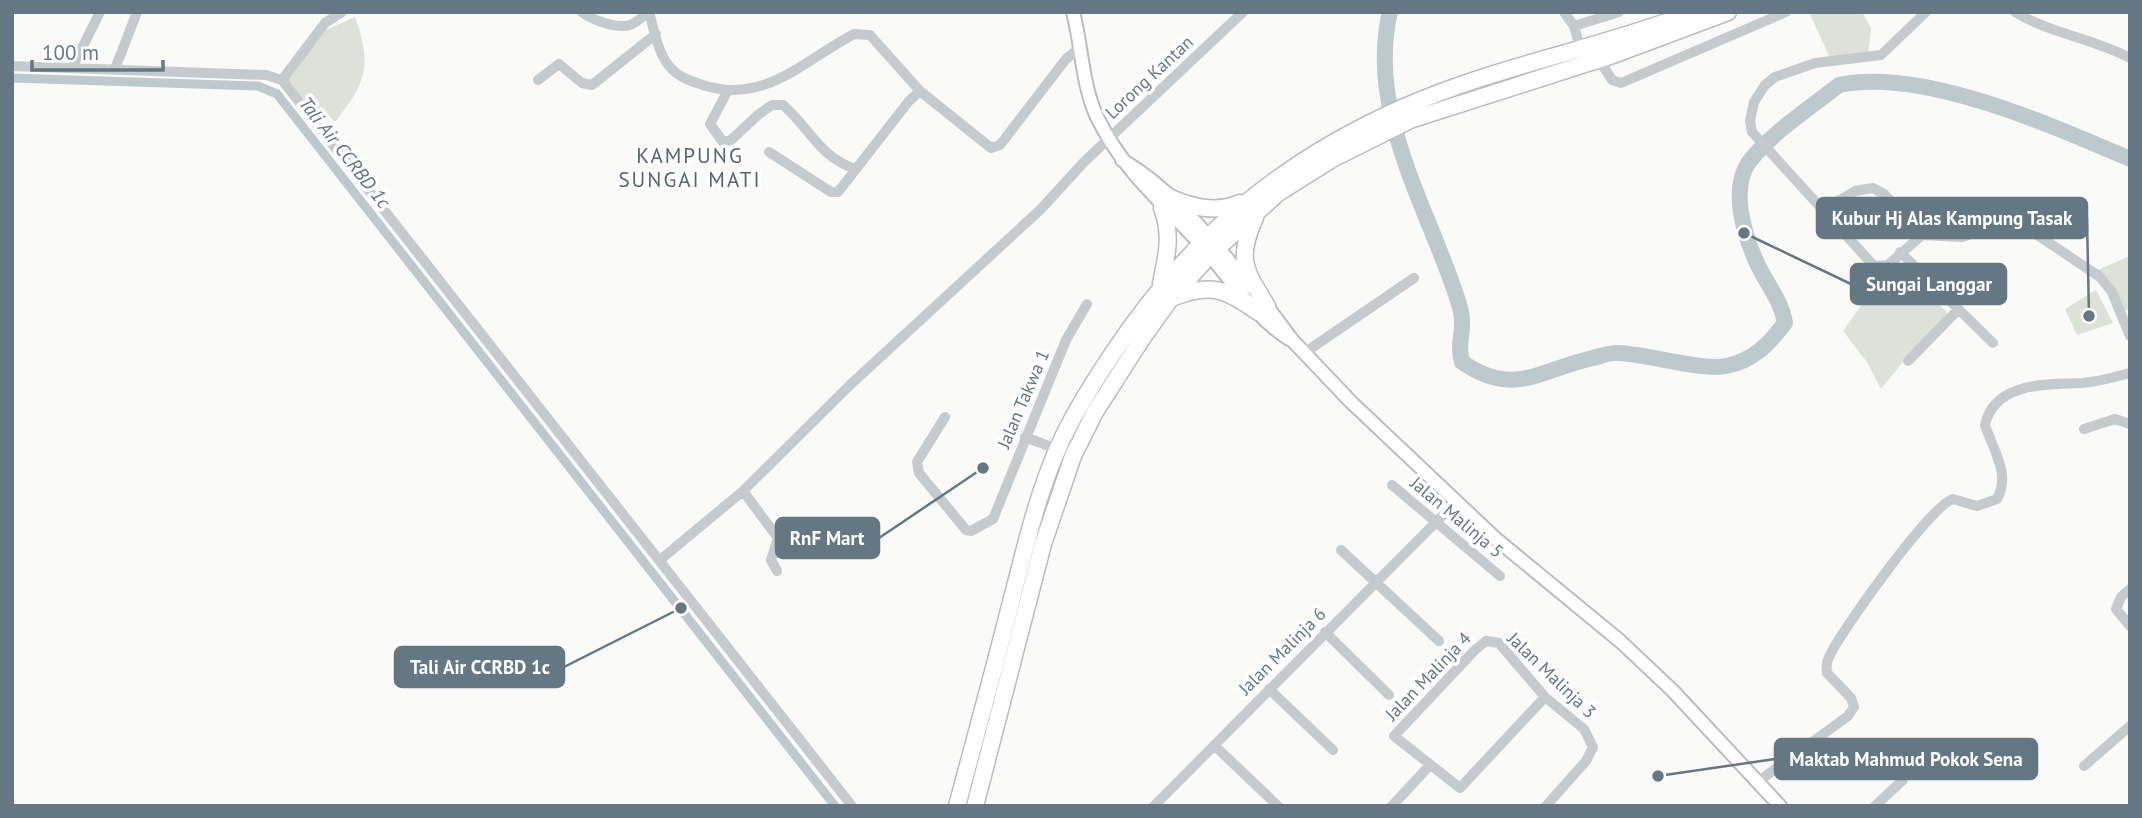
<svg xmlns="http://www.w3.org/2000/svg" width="2142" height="818" font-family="'PT Sans',sans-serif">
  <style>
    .green { fill: #dce2d8 }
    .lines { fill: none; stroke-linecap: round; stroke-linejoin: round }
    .canal { stroke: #bdcacd; stroke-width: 9 }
    .river { stroke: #bdcacd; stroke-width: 16 }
    .major-casing { stroke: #b9bec1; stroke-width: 16 }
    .highway-casing { stroke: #b8bdc0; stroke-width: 19 }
    .minor { stroke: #c5cbcd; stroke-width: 10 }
    .major { stroke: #fff; stroke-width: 12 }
    .highway { stroke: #fff; stroke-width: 16 }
    .labels { text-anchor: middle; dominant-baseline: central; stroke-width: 7; stroke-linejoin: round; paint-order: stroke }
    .street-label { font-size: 18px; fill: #647883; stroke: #fff }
    .water-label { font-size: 19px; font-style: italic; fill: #5f767c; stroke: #fff }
    .quarter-label { font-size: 21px; letter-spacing: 2px; fill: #56656e; stroke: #fff }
    .leader { fill: none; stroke: #647883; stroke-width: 2.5 }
    .callout-dot { fill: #647883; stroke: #fff; stroke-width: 2.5 }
    .callout { fill: #647883; stroke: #647883; stroke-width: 2.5 }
    .callout-label { font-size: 19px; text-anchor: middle; font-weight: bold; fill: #fff }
  </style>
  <rect width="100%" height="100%" fill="#fafaf8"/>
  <!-- green -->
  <path class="green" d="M 1809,12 L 1862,12 L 1871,28 L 1868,55 L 1830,58 Z
    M 355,17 C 372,65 367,82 335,122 L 320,106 L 313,114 L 286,81 L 319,33 Z
    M 2130,256 L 2130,309 L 2121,312 L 2095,271 Z
    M 1899,261 L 1950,316 L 1910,353 L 1881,389 L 1867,362 L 1843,331 L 1883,274 Z
    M 2096,290 L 2113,323 L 2077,335 L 2065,309 Z"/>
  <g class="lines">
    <!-- canal -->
    <path class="canal" d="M 12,78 L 258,86 L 277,94 L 835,806"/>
    <!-- river -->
    <path class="river" d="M 1390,12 C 1367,108 1424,201 1454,289 C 1457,298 1462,310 1462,320 C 1463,336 1457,344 1462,362 C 1514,398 1539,370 1593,358 C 1601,356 1611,352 1619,353 C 1647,354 1703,371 1726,366 C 1753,361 1769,344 1785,323 C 1781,299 1765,282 1756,261 C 1744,234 1730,189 1749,162 C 1770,134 1811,107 1839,85 C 1922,67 2053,126 2130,159"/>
    <!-- major casing -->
    <g class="major-casing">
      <path id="major" d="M 1073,12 C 1082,46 1082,85 1097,117 C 1123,171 1162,202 1201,245 C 1229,276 1253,316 1289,339
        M 1122,160 C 1174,190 1213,242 1251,287
        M 1263,301 L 1293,341 L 1351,402 L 1496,539 L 1620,641 L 1673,691 L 1780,806"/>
    </g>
    <!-- highway casing -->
    <g class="highway-casing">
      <path id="highway" d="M 1171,198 C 1194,208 1217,213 1240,203
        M 1255,218 C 1236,259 1245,270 1267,306
        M 1161,283 C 1167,256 1172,234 1162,208
        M 1174,297 C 1212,282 1227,290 1258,312
        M 957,806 C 975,739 993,673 1010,606 C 1024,553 1036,498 1058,448 C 1072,416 1091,386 1111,356 C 1187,241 1276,164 1402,108 C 1496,66 1598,49 1694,12
        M 975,806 L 1043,544 L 1073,456 L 1095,412 L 1143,337 L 1171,298 L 1210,255 L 1278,193 L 1334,158 L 1410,120 L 1610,56 L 1728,12"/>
    </g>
    <!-- minor -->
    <path class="minor" d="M 582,12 C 591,20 618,29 630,25 C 636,23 643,16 649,12
      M 649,12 C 654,29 658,54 670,67 C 678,77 691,81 703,85 C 764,105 803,61 854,34 L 870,35 L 920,91 L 991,148 L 1000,145 L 1066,59 L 1081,47
      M 1564,12 L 1574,26 L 1581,51
      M 1926,12 L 1881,55 L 1815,63 L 1775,77 L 1765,85 L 1754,102 L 1750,121 L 1752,132 L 1874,266 L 1888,265 L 1922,235 L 1962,237 L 2015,220 L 2100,277 L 2112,292 L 2130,336
      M 2015,12 C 2051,34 2093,38 2130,58
      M 1574,26 L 1619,12
      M 1599,59 L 1612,80 L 1621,83 L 1786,12
      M 12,66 L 266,75 L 282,80 L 852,806
      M 72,68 L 100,12
      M 115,69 L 137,12
      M 282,80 L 325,23 L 342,12
      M 538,80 L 559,64 L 582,83 L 592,85 L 656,34
      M 727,92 L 710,124 L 723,142 L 731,140 L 759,114 L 772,105 L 783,105 C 811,129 818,156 855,169
      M 769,152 L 831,192 L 838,192 L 909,101 L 920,91
      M 1823,210 L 1855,191 L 1873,188 L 1884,194 L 1922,235
      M 1900,252 L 1993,343
      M 1304,353 L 1414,278
      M 1908,361 L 1957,311
      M 945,417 L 917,462 L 919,473 L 966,530 L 971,531 L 993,519 L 1066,340 L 1087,304
      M 2084,429 L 2115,419 L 2130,424
      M 1025,437 L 1057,449
      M 1392,485 L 1500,576
      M 743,491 L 778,538 L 771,560 L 777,571
      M 1341,550 L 1439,641
      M 660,560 L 743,491 L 850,385 L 1041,209 L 1084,162 L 1243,12
      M 2130,589 L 2121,597 L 2116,609 L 2130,626
      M 1325,632 L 1389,695
      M 1269,689 L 1333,750
      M 1545,697 L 1460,788 L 1394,736 L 1475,650 L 1486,641 L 1499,643 L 1545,697 L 1584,729 L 1593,747 L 1586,761 L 1546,806
      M 1214,745 L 1278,806
      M 2084,766 L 2130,726
      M 1759,781 L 1848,716 L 1854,707 L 1851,698 L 1827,673 C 1826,667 1826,663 1829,657 C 1841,631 1930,506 1953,499 L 1977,506 L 1997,499 C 2011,474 1993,450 1985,425 C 1994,382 2048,384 2082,383 C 2098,382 2114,377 2130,373
      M 1154,806 L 1456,502
      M 1392,806 L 1430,765
      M 1875,806 L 1903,780"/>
    <!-- major -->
    <use href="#major" class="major"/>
    <!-- highway -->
    <use href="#highway" class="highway"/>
  </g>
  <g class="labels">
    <!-- street labels -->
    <g class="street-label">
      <text transform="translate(1149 77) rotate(-43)">Lorong Kantan</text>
      <text transform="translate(1023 399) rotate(-67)">Jalan Takwa 1</text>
      <text transform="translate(1457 517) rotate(40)">Jalan Malinja 5</text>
      <text transform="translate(1282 651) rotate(-45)">Jalan Malinja 6</text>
      <text transform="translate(1552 675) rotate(44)">Jalan Malinja 3</text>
      <text transform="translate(1428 676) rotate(-46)">Jalan Malinja 4</text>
    </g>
    <!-- water labels -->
    <g class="water-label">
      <text transform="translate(345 152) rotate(52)">Tali Air CCRBD 1c</text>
    </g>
    <!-- quarter labels -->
    <g class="quarter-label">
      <text x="690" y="155">KAMPUNG<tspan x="690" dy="24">SUNGAI MATI</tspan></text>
    </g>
  </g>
  <!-- callouts -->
  <path class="leader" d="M2089 316L2087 218M1744 233L1851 284M983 468L879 538M681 608L564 667M1658 776L1775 759"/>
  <g class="callout-dot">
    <circle cx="2089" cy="316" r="7"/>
    <circle cx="1744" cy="233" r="7"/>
    <circle cx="983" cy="468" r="7"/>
    <circle cx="681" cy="608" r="7"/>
    <circle cx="1658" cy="776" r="7"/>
  </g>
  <g class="callout">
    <rect x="1817" y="198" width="270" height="40" rx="7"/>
    <rect x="1851" y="264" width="155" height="40" rx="7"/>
    <rect x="776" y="518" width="103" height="40" rx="7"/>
    <rect x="395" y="647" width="169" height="40" rx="7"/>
    <rect x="1775" y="739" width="262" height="40" rx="7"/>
  </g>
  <g class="callout-label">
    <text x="1952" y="225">Kubur Hj Alas Kampung Tasak</text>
    <text x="1929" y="291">Sungai Langgar</text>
    <text x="827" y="545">RnF Mart</text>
    <text x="480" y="674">Tali Air CCRBD 1c</text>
    <text x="1906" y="766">Maktab Mahmud Pokok Sena</text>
  </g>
  <!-- border -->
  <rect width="2142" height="818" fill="none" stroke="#647883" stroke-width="28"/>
  <!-- scale -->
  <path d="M32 60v10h131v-10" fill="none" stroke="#647883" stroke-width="3.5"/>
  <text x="42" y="60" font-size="21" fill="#647883" stroke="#ffffff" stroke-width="5" paint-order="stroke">100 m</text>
</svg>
